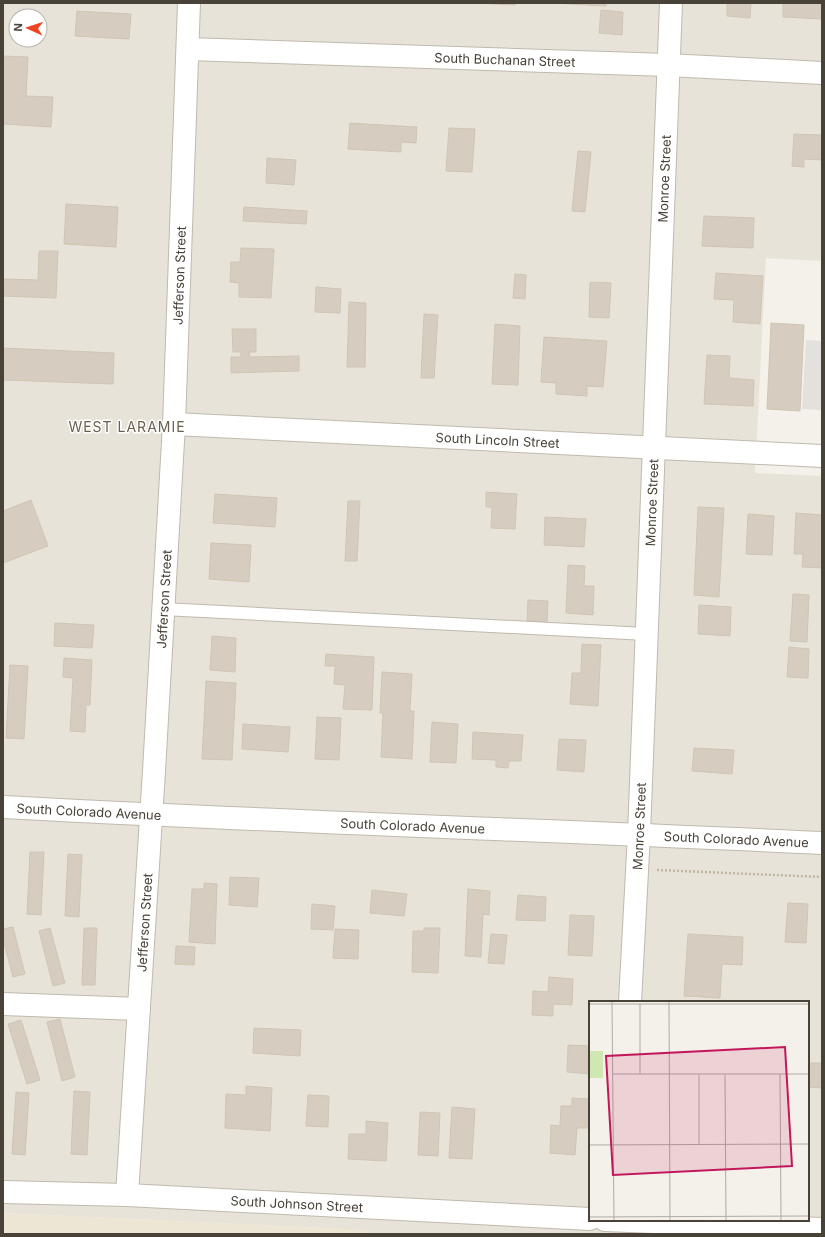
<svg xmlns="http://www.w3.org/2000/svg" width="825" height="1237" font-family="Inter,sans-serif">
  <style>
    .residential { fill: #e8e3d8; fill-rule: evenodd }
    .education { fill: #ede6d4 }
    .parking { fill: #e3e1de }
    .building { fill: #d6cdc0; stroke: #d0c5b3 }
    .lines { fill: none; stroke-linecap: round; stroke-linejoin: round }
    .lane-casing { stroke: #c0b9ad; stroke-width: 14 }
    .street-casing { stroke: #c0b9ad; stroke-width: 24 }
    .path { stroke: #c1b59e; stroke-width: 2.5; stroke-dasharray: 2 2; stroke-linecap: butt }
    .lane { stroke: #fff; stroke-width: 12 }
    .street { stroke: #fff; stroke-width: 22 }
    .labels { text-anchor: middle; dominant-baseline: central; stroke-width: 3; stroke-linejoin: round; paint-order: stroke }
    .street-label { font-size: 13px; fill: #484238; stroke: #fff }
    .neighbourhood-label { font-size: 14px; letter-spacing: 1px; fill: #6b6050; stroke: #fff }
    .inset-road { fill: none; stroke: #afaba3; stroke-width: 1 }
    .view { fill: #c2185b; fill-opacity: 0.15; stroke: #c2185b; stroke-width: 2 }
    .inset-edge { fill: none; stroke: #484238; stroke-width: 2 }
  </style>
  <rect width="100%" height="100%" fill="#f4f1ea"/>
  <!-- residential -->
  <path class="residential" d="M 3,3 L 822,3 L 822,261 L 766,258 L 755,473 L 822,476 L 822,1234 L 367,1234 L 366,1230 L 3,1213 ZM 16,16 L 40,16 L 40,40 L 16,40 ZM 590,1002 L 808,1002 L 808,1220 L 590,1220 Z"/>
  <!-- education -->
  <path class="education" d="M 3,1213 L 367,1230 L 366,1234 L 3,1234 Z"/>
  <!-- parking -->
  <path class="parking" d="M 806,340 L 822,341 L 822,410 L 802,409 Z"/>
  <!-- building -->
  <path class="building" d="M 474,3 L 515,3 L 515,5 Z
    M 552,3 L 606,3 L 606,6 Z
    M 727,3 L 751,3 L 750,18 L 727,16 Z
    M 783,3 L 822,3 L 822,19 L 783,17 Z
    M 601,10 L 623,12 L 622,35 L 599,33 Z
    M 77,11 L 131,14 L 129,39 L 75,36 Z
    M 3,56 L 28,57 L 26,96 L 53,97 L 51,127 L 3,124 Z
    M 350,123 L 417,127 L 416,143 L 401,142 L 401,152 L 348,149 Z
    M 449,128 L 475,129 L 472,172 L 446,171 Z
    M 794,134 L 822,135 L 822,160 L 804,159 L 804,167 L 792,166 Z
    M 578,151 L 591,152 L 585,212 L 572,211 Z
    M 267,158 L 296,160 L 294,185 L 266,183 Z
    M 66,204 L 118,207 L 116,247 L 64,244 Z
    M 244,207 L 307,211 L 306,224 L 243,221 Z
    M 704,216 L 754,218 L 753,248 L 702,246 Z
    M 241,248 L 274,249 L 271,298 L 239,297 L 239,283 L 230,282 L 231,262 L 240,262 Z
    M 39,251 L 58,251 L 56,298 L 3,296 L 3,279 L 38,280 Z
    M 716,273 L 763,276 L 760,324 L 733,322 L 734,300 L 714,299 Z
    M 515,274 L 526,275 L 525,299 L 513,298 Z
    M 590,282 L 611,283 L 609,318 L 589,317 Z
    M 316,287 L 341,289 L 340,313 L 315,312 Z
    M 349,302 L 366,303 L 365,367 L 347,367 Z
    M 424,314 L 438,315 L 434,378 L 421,378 Z
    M 771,323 L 804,325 L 800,411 L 767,409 Z
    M 495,324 L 520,326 L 518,385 L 492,384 Z
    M 232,329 L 256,329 L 256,352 L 249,352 L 250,357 L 299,356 L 299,371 L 231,373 L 231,357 L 241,357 L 241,352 L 233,352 Z
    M 544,337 L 607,341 L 603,387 L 587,386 L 587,396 L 556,394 L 556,383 L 541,382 Z
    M 3,348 L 114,353 L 113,384 L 3,380 Z
    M 707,355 L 730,356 L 729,378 L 754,380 L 753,406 L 704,404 Z
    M 486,492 L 517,494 L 515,529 L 491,528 L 492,507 L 486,507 Z
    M 215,494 L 277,498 L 275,527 L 213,523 Z
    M 31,500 L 48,546 L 3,563 L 3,511 Z
    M 348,501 L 360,501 L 357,561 L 345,561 Z
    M 698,507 L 724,508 L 719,597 L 694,595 Z
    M 796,513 L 822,515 L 822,568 L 802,567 L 803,554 L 794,554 Z
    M 748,514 L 774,516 L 772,555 L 746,554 Z
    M 545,517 L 586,519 L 584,547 L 544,545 Z
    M 211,543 L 251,545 L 249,582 L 209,579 Z
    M 568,565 L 585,566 L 584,586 L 594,586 L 593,615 L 566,613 Z
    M 793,594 L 809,595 L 807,642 L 790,641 Z
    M 528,600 L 548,601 L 547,622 L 527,621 Z
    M 699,605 L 731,607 L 730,636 L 698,634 Z
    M 55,623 L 94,625 L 92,648 L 54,646 Z
    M 212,636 L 236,638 L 235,672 L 210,670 Z
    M 582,644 L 601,645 L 598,706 L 570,704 L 572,673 L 581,673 Z
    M 789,647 L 809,649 L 808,678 L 787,677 Z
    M 326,654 L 374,657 L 372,710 L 343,709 L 345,685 L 334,684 L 335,666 L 325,666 Z
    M 64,658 L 92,660 L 90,705 L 86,705 L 85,732 L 70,731 L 73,678 L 63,677 Z
    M 10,665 L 28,666 L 24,739 L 6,738 Z
    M 382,672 L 412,674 L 410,711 L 414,711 L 412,759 L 381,757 L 383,713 L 380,713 Z
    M 206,681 L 236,683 L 232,760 L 202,759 Z
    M 317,717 L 341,718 L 339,760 L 315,759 Z
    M 432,722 L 458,724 L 456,763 L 430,762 Z
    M 243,724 L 290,727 L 288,752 L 242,749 Z
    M 473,732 L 523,735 L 521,761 L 509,761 L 508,768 L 496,767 L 496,760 L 472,759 Z
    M 559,739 L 586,740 L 584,772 L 557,770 Z
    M 694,748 L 734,750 L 732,774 L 692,771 Z
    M 30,852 L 44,852 L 41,915 L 27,914 Z
    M 68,854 L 82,855 L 79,917 L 65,916 Z
    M 230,877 L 259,878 L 257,907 L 229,905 Z
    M 204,883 L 217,884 L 215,944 L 189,942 L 192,889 L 204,889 Z
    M 468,889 L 490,891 L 489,915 L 483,914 L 481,957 L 465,956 Z
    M 372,890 L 407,894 L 404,916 L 370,913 Z
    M 518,895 L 546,897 L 545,921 L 516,920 Z
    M 788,903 L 808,904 L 806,943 L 785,942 Z
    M 312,904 L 335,906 L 333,930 L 311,929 Z
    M 570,915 L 594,916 L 592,956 L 568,955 Z
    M 13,927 L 25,974 L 13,977 L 3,939 L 3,929 Z
    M 50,928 L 65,983 L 53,986 L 39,931 Z
    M 84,928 L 97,928 L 95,985 L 82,985 Z
    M 424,928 L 440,928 L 438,973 L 412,972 L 413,931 L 424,931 Z
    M 335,929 L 359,930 L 358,959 L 333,958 Z
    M 491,934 L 507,935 L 504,964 L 488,963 Z
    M 688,934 L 743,937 L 742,965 L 722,964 L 720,998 L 684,996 Z
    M 176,946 L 195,947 L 194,965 L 175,964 Z
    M 549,977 L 573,979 L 572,1005 L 553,1004 L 553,1016 L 532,1015 L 533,991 L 548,992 Z
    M 60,1019 L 75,1077 L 62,1081 L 47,1022 Z
    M 21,1020 L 40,1080 L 27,1084 L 8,1024 Z
    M 254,1028 L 301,1030 L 300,1056 L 253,1053 Z
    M 568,1045 L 590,1046 L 590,1074 L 567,1072 Z
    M 808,1063 L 822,1063 L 822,1088 L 808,1087 Z
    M 246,1086 L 272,1088 L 270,1131 L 225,1128 L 226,1094 L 246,1095 Z
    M 74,1091 L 90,1092 L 87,1155 L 71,1154 Z
    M 16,1092 L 29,1093 L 25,1155 L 12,1154 Z
    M 308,1095 L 329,1096 L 328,1127 L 306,1126 Z
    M 572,1098 L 590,1099 L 590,1128 L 577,1128 L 575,1155 L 550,1153 L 551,1125 L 560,1126 L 561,1106 L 572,1106 Z
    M 452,1107 L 475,1109 L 472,1159 L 449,1158 Z
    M 420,1112 L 440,1113 L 438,1156 L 418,1155 Z
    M 366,1121 L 388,1123 L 386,1161 L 348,1159 L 349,1134 L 366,1134 Z"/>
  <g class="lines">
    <!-- lane casing -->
    <g class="lane-casing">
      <path id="lane" d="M 163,609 L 646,634"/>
    </g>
    <!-- street casing -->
    <g class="street-casing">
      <g id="street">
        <path id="s1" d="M 188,49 L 668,65 L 822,73"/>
        <path id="s2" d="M 174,424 L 822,456"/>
        <path id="s3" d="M 3,807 C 276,822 549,830 822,843"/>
        <path id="s4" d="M 630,1002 L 639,834 L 671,3"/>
        <path d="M 3,1004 L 139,1009"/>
        <path id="s5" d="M 3,1192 L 127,1195 L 590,1219"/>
        <path id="s6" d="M 127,1195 L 154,771 L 174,424 L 189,3"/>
        <path d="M 605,1220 L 822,1229"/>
      </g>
    </g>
    <!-- path -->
    <path class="path" d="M 657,870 L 822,877"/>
    <!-- lane -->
    <use href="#lane" class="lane"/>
    <!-- street -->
    <use href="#street" class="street"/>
  </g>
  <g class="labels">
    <!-- street labels -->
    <g class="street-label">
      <text stroke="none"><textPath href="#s1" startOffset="317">South Buchanan Street</textPath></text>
      <text stroke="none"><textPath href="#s4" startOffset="824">Monroe Street</textPath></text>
      <text stroke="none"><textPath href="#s6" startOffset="921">Jefferson Street</textPath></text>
      <text stroke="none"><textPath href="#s2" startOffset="324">South Lincoln Street</textPath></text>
      <text stroke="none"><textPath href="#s4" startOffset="500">Monroe Street</textPath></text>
      <text stroke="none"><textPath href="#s6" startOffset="597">Jefferson Street</textPath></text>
      <text stroke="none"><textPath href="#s3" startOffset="86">South Colorado Avenue</textPath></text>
      <text stroke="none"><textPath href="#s3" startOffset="410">South Colorado Avenue</textPath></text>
      <text stroke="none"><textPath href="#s4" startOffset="176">Monroe Street</textPath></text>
      <text stroke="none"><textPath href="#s3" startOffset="734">South Colorado Avenue</textPath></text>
      <text stroke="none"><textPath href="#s6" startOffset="273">Jefferson Street</textPath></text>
      <text stroke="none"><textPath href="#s5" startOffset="294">South Johnson Street</textPath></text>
    </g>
    <!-- neighbourhood labels -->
    <g class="neighbourhood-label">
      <text x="127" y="426">WEST LARAMIE</text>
    </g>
  </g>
  <!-- overview -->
  <g transform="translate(589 1001)">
    <rect width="220" height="220" fill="#f4f1ea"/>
    <path d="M 0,50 L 14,50 L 14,77 L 0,77 Z" fill="#d0e7b4"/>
    <path class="inset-road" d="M 23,0 L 25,220M 80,0 L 81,220M 0,3 L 220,3M 51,3 L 51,73M 24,73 L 220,73M 191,73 L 192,220M 110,74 L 110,144M 136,74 L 137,220M 0,144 L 220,143M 0,216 L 220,215"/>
    <path class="view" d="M 196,46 L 203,165 L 24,174 L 17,55 Z"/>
    <rect width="220" height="220" class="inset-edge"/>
  </g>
  <!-- border -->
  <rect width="825" height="1237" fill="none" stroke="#484238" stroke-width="8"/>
  <!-- north arrow -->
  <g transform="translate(28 28) rotate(273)"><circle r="19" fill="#ffffff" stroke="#b6b3af"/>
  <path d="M0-3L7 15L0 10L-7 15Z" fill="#f24323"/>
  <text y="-6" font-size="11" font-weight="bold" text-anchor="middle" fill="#484238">N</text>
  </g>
</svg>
